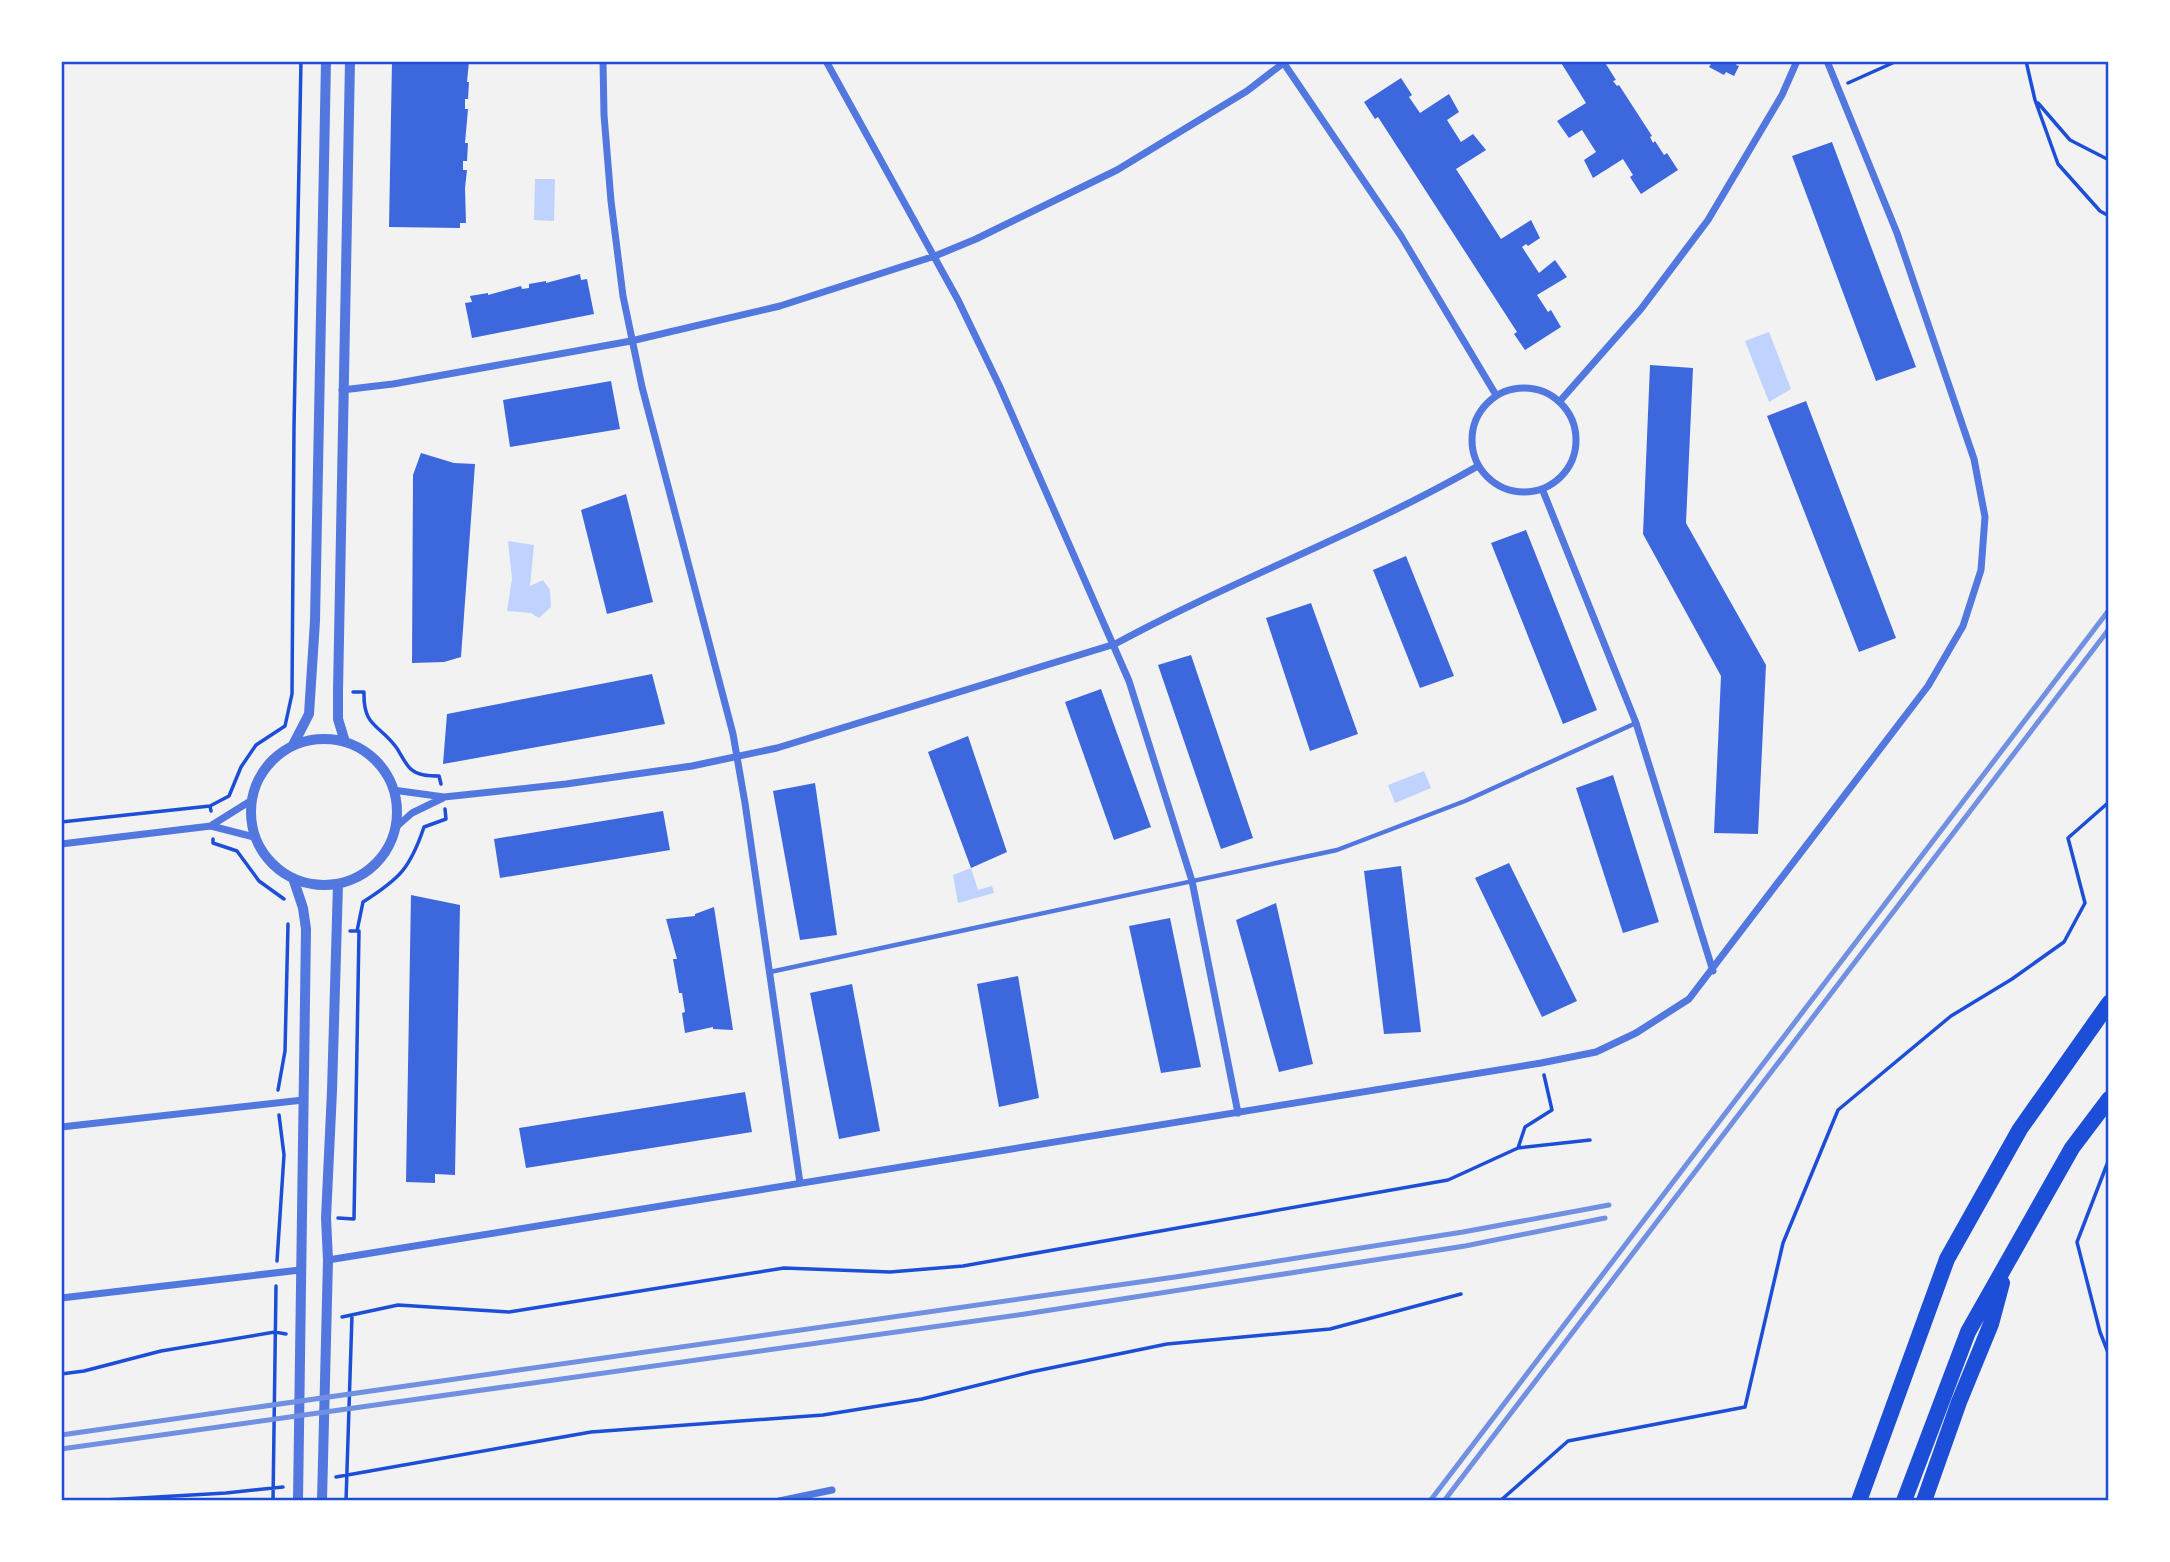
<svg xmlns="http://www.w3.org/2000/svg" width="2170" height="1562" font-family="'Exo 2',sans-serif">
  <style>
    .water { fill: #bfd3fe }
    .building { fill: #3d67dc }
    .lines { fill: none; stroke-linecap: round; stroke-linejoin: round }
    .path { stroke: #1d4ed8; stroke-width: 3.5 }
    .service { stroke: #5277de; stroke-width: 4.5 }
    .minor { stroke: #5277de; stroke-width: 7 }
    .tertiary { stroke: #5277de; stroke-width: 10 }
    .motorway { stroke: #1d4ed8; stroke-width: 16 }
    .rail { stroke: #7290e2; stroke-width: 5 }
    .neatline { fill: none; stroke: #1d4ed8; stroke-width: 2.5 }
  </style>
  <rect width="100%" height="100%" fill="#f2f2f2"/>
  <!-- water -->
  <path class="water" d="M 535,179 L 555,179 L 554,221 L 534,220 Z
    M 1769,332 L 1791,389 L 1769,402 L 1745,341 Z
    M 508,541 L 534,545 L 530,586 L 543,580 L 550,590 L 551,607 L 539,618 L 531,613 L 507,611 L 512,579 Z
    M 1424,771 L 1431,788 L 1395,803 L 1388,785 Z
    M 971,868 L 978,890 L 992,886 L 994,893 L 958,903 L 953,875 Z"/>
  <!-- building -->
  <path class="building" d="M 392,61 L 469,61 L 467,82 L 469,82 L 468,99 L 465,99 L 465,109 L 468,109 L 465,143 L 468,143 L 467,161 L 463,161 L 463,170 L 467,170 L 465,188 L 466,223 L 460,223 L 460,228 L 389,227 Z
    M 1560,61 L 1604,61 L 1616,80 L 1613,81 L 1617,86 L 1619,85 L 1652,136 L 1650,137 L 1653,143 L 1655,141 L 1664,155 L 1667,153 L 1678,170 L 1641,194 L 1630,177 L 1633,175 L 1623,159 L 1593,178 L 1584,160 L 1596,152 L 1582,130 L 1569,138 L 1557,121 L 1586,103 Z
    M 1704,61 L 1738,61 L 1736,65 L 1739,66 L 1734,76 L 1726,72 L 1724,75 L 1709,67 L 1711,64 Z
    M 1401,78 L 1412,95 L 1409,97 L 1420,113 L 1449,94 L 1459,112 L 1447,120 L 1461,142 L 1473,134 L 1486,150 L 1456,169 L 1501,239 L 1531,220 L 1540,238 L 1528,246 L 1526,244 L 1522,247 L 1539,273 L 1555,260 L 1567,277 L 1537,295 L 1548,312 L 1551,310 L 1561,327 L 1525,350 L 1514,334 L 1517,332 L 1378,117 L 1375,119 L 1364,102 Z
    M 1832,142 L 1916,367 L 1876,381 L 1792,156 Z
    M 580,274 L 581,280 L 587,279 L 594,314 L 472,338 L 465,303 L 472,302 L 470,296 L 488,293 L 488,295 L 521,286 L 522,289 L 529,288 L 529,284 L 546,281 L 546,283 Z
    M 1650,365 L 1693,368 L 1686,523 L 1766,665 L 1758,834 L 1714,833 L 1721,676 L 1643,534 Z
    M 611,381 L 620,429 L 510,447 L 503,400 Z
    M 1806,401 L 1896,638 L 1859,652 L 1767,416 Z
    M 421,453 L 454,463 L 475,464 L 461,657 L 444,662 L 412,663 L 413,475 Z
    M 626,494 L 653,602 L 607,614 L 581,510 Z
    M 1526,530 L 1597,710 L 1563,724 L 1491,543 Z
    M 1406,556 L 1454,676 L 1420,688 L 1373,570 Z
    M 1311,603 L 1358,734 L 1310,751 L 1266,618 Z
    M 1191,655 L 1253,838 L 1221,849 L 1158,665 Z
    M 652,674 L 665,724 L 443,764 L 447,714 Z
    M 1101,689 L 1151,827 L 1114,840 L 1065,702 Z
    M 968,736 L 1007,852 L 971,868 L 928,752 Z
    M 1613,775 L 1659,922 L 1623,933 L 1576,788 Z
    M 815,783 L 837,935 L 800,940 L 773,791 Z
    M 663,811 L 670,850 L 500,878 L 494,839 Z
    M 1509,863 L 1577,1001 L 1542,1017 L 1475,878 Z
    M 1401,866 L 1421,1032 L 1384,1034 L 1364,871 Z
    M 411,895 L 460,905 L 455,1175 L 435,1174 L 435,1183 L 406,1182 Z
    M 1276,903 L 1313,1064 L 1279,1072 L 1236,920 Z
    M 714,907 L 733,1030 L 713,1029 L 713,1027 L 685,1033 L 682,1013 L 685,1012 L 682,993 L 679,993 L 673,959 L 677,959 L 666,919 L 695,916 L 695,914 Z
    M 1170,918 L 1201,1067 L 1161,1073 L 1129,926 Z
    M 1018,976 L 1039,1098 L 999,1107 L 977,984 Z
    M 852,984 L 880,1131 L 839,1139 L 810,993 Z
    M 745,1092 L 752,1132 L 526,1168 L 519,1128 Z"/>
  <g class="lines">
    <!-- path -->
    <path class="path" d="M 2026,61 L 2035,100 L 2058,164 L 2100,211 L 2109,216
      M 1848,83 L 1897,61
      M 2038,103 L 2070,140 L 2109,160
      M 353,692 L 364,692 C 363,727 379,724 396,747 C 401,754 406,766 412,770 C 419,776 431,776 439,776 L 441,784
      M 211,811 L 210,806 L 229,796 L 241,767 L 256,745 L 285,726 L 292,694 L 294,427 L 301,61
      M 61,822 L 210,806
      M 213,839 L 213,843 L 237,851 L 259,881 L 284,899
      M 350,931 L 357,931 L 363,902 C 399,879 410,869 424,827 L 446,819 L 445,809
      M 278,1090 L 285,1051 L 288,924
      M 1518,1148 L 1525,1127 L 1552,1110 L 1544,1075
      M 2109,1159 L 2077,1242 L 2100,1332 L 2109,1355
      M 338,1218 L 354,1219 L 359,931
      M 277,1261 L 284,1155 L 279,1115
      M 342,1317 L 398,1305 L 509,1312 L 784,1268 L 890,1272 L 963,1266 L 1448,1180 L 1518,1148 L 1590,1140
      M 61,1374 L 84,1371 L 161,1351 L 275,1332 L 286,1334
      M 336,1477 L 591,1432 L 823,1415 L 922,1399 L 1031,1372 L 1167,1344 L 1330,1329 L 1461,1294
      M 88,1501 L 226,1493 L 283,1487
      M 273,1501 L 276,1286
      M 346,1501 L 352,1315
      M 1500,1501 L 1568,1441 L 1745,1407 L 1783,1243 L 1838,1110 L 1951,1016 L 2012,979 L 2064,942 L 2085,903 L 2068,838 L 2109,802"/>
    <!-- service -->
    <path class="service" d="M 770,972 L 1337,850 L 1465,801 L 1636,723"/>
    <!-- minor -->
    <path class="minor" d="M 603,61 L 604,115 L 611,201 L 623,296 L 642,387 L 733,734 L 745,803 L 800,1183
      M 826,61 L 958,300 L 999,385 L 1129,681 L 1192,881 L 1238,1113
      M 1283,62 L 1401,236 L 1496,395
      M1472 440a52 52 0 1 1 104 0a52 52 0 1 1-104 0Z
      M 342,390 L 393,384 L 631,341 L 780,306 L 935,256 L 976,239 L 1117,170 L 1247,91 L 1286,61
      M 1560,401 L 1641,309 L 1708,220 L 1782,95 L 1797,61
      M 1543,491 L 1636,723 L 1713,971
      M 393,790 L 444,797 L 566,784 L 692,766 L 777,748 L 1115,644 C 1233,580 1361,533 1478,466
      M 212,825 L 252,800
      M 395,828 L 412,813 L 443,798
      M 61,844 L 211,826 L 254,837
      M 61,1127 L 303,1100
      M 328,1260 L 1541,1063 L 1596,1052 L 1636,1033 L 1689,999 L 1928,686 L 1963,626 L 1981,570 L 1985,517 L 1974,459 L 1897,233 L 1827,61
      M 61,1298 L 300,1270
      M 779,1501 L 832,1490"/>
    <!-- tertiary -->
    <path class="tertiary" d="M251 812a73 73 0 1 1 146 0a73 73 0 1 1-146 0Z
      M 345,742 L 338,719 L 338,691 L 350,61
      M 293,745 L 309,714 L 315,621 L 326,61
      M 293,878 L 303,908 L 306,929 L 298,1501
      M 322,1501 L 328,1260 L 326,1218 L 332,1091 L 338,884"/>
    <!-- motorway -->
    <path class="motorway" d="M 1859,1501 L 1947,1259 L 2020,1129 L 2109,1003
      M 1904,1501 L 1968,1332 L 2072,1148 L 2109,1099
      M 1924,1501 L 1959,1402 L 1991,1324 L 2002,1283"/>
    <!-- rail -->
    <path class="rail" d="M 61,1435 L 1182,1276 L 1463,1232 L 1609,1205
      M 61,1449 L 1025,1314 L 1465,1246 L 1605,1218
      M 1430,1501 L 2109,610
      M 1444,1501 L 2109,629"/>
  </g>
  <!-- border -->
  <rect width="2170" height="1562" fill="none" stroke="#ffffff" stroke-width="126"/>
  <rect x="63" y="63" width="2044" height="1436" class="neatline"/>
</svg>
